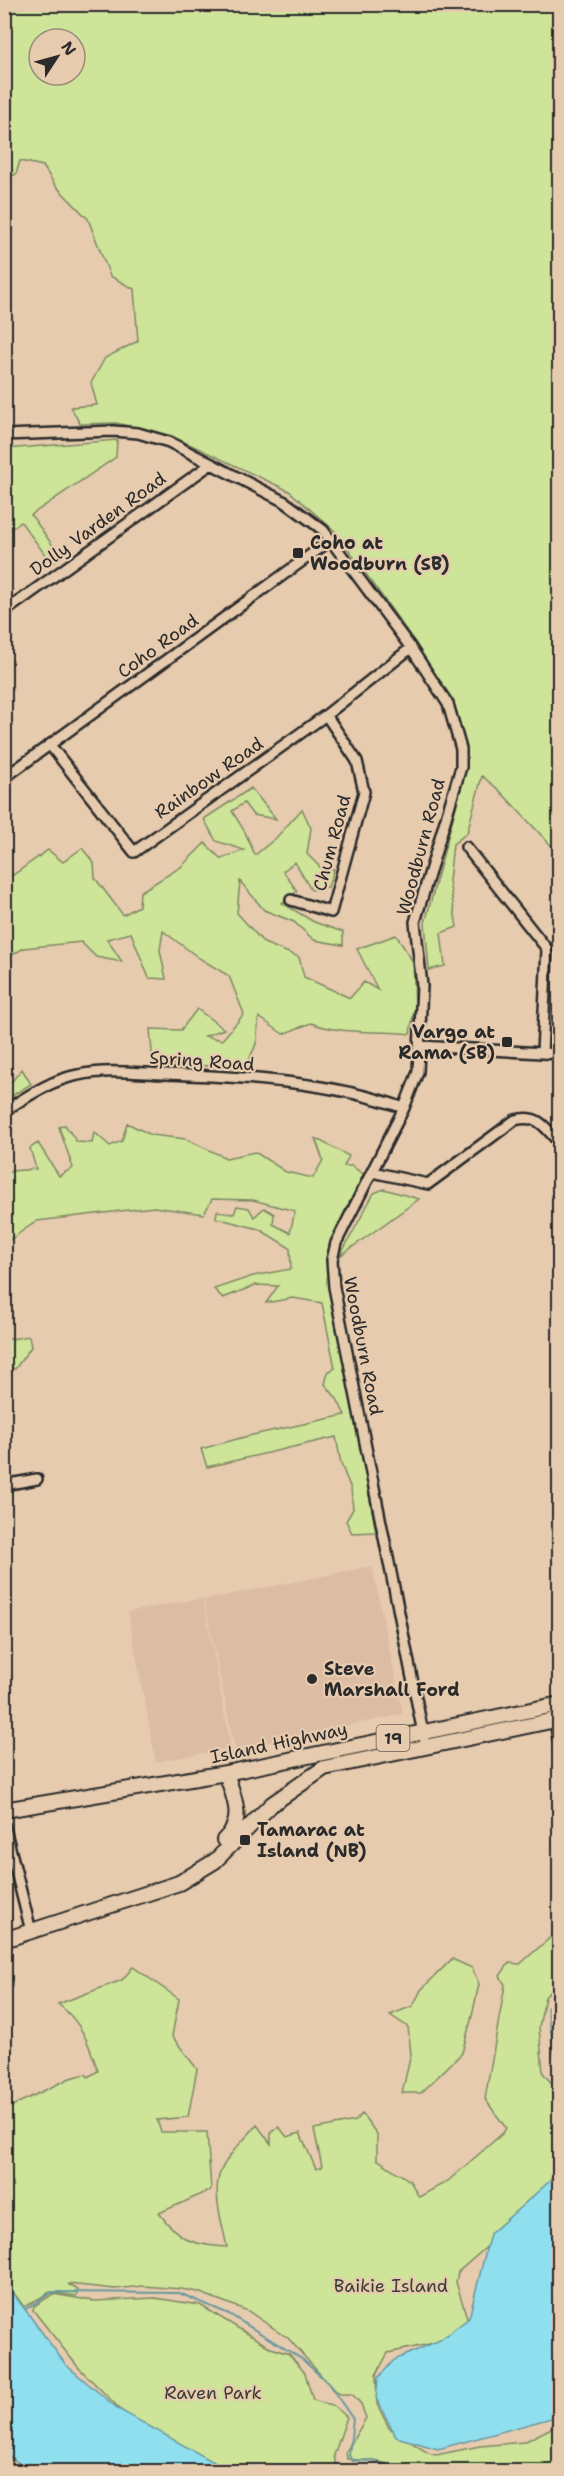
<svg xmlns="http://www.w3.org/2000/svg" width="564" height="2476" font-family="'Shantell Sans',sans-serif">
  <style>
    .built { fill: #ddbca4 }
    .green { fill: #cde499; stroke: #7c8862; stroke-width: 1.5; fill-rule: evenodd }
    .water { fill: #90dfee; stroke: #6897a0; stroke-width: 1.5 }
    .lines { fill: none; stroke-linecap: round; stroke-linejoin: round }
    .stream { stroke: #6897a0; stroke-width: 2 }
    .minor-casing { stroke: #2b2b2b; stroke-width: 14 }
    .primary-casing { stroke: #2b2b2b; stroke-width: 18 }
    .minor { stroke: #e7cbae; stroke-width: 9 }
    .primary { stroke: #e7cbae; stroke-width: 14 }
    .poi-dot { fill: #2b2b2b; stroke: #e7cbae; stroke-width: 2 }
    .labels { text-anchor: middle; dominant-baseline: central; stroke-width: 4.5; stroke-linejoin: round; paint-order: stroke }
    .shield { fill: #e7cbae; stroke: #635b52; stroke-width: 1.5 }
    .shield-label { font-size: 16px; font-weight: bold; fill: #2b2b2b }
    .street-label { font-size: 18px; fill: #2b2b2b; stroke: #e7cbae }
    .poi-label { font-size: 18px; font-weight: bold; fill: #2b2b2b; stroke: #e7cbae; text-anchor: start }
    .park-label { font-size: 18px; fill: #3b3e36; stroke: #e7cbae }
  </style>
  <rect width="100%" height="100%" fill="#e7cbae"/>
  <filter id="ink" filterUnits="userSpaceOnUse"><feTurbulence type="fractalNoise" baseFrequency=".0167" numOctaves="2"/><feDisplacementMap in="SourceGraphic" scale="12" xChannelSelector="R" yChannelSelector="G"/><feConvolveMatrix kernelMatrix="1 2 1 2 8 2 1 2 1" color-interpolation-filters="sRGB"/></filter>
  <g filter="url(#ink)">
    <!-- built -->
    <path class="built" d="M 372,1566 L 403,1714 L 235,1749 L 204,1600 Z
      M 203,1598 L 231,1748 L 156,1762 L 128,1612 Z"/>
    <!-- green -->
    <path class="green" d="M 5,5 L 559,5 L 559,854 L 499,790 L 482,776 L 467,833 L 453,844 L 449,881 L 457,927 L 441,933 L 445,966 L 429,970 L 425,923 L 462,784 L 466,746 L 456,710 L 414,641 L 336,532 L 289,491 L 172,436 L 116,423 L 80,424 L 71,407 L 97,405 L 91,383 L 105,358 L 138,341 L 134,289 L 110,276 L 88,219 L 55,185 L 43,166 L 20,161 L 16,174 L 5,179 ZM 39,39 L 75,39 L 75,75 L 39,75 Z
      M 117,440 L 116,457 L 31,515 L 61,557 L 52,564 L 21,522 L 5,533 L 5,449 Z
      M 251,788 L 276,819 L 253,815 L 244,803 L 232,811 L 245,832 L 255,855 L 276,838 L 302,809 L 311,828 L 307,854 L 320,867 L 334,869 L 328,887 L 311,890 L 295,862 L 283,871 L 297,891 L 282,903 L 314,922 L 343,932 L 343,945 L 314,940 L 294,922 L 264,910 L 240,881 L 237,913 L 264,943 L 299,957 L 304,977 L 350,998 L 364,982 L 378,990 L 357,949 L 396,935 L 413,962 L 415,1005 L 410,1034 C 377,1030 342,1035 311,1023 L 283,1034 L 259,1017 L 256,1044 L 246,1067 L 153,1064 L 150,1029 L 181,1030 L 197,1009 L 224,1029 L 205,1036 L 222,1040 L 244,1014 L 229,976 L 199,958 L 163,931 L 160,950 L 166,979 L 149,978 L 131,933 L 107,939 L 122,962 L 96,957 L 81,942 L 24,948 L 5,959 L 5,881 L 48,850 L 63,862 L 82,848 L 94,863 L 95,878 L 123,915 L 139,906 L 140,892 L 181,867 L 205,843 L 221,859 L 244,850 L 216,841 L 204,819 Z
      M 22,1069 L 31,1084 L 5,1100 L 5,1081 L 9,1085 Z
      M 127,1123 L 151,1135 L 186,1139 L 226,1158 L 255,1152 L 286,1172 L 313,1178 L 323,1160 L 315,1138 L 349,1156 L 344,1166 L 352,1166 L 364,1175 L 329,1247 L 328,1270 L 376,1532 L 352,1533 L 346,1521 L 353,1509 L 351,1489 L 341,1464 L 336,1437 L 207,1467 L 201,1449 L 248,1436 L 345,1415 L 337,1399 L 325,1384 L 328,1372 L 335,1368 L 322,1303 L 293,1298 L 266,1303 L 278,1286 L 256,1285 L 223,1298 L 214,1289 L 253,1276 L 291,1269 L 290,1248 L 259,1229 L 216,1218 L 217,1211 L 234,1214 L 237,1206 L 249,1208 L 254,1217 L 264,1208 L 274,1214 L 273,1224 L 290,1233 L 295,1211 L 253,1200 L 212,1199 L 204,1214 L 154,1207 L 37,1221 L 5,1243 L 5,1177 L 11,1171 L 36,1169 L 30,1148 L 38,1143 L 59,1176 L 73,1168 L 59,1127 L 65,1125 L 77,1142 L 92,1143 L 94,1132 L 110,1146 L 122,1141 Z
      M 384,1189 L 419,1199 L 340,1256 L 374,1193 Z
      M 29,1336 L 31,1347 L 15,1369 L 5,1364 L 5,1340 Z
      M 559,1930 L 559,1981 L 545,1997 L 539,2027 L 543,2073 L 559,2092 L 559,2165 L 538,2202 L 458,2272 L 456,2282 L 468,2321 L 443,2341 L 388,2353 L 376,2375 L 377,2404 L 389,2428 L 428,2453 L 436,2455 L 480,2446 L 524,2442 L 559,2424 L 559,2471 L 407,2471 L 381,2462 L 347,2459 L 346,2452 L 366,2418 L 361,2404 L 352,2394 L 340,2394 L 333,2389 L 288,2338 L 248,2311 L 198,2292 L 181,2289 L 143,2286 L 115,2289 L 68,2284 L 78,2290 L 76,2296 L 50,2292 L 24,2307 L 5,2281 L 4,2110 L 70,2078 L 86,2074 L 88,2077 L 98,2071 C 89,2044 82,2022 58,2004 L 122,1980 L 133,1967 L 179,1999 L 172,2036 L 197,2069 L 188,2117 L 157,2120 L 161,2132 L 207,2132 L 211,2190 L 159,2213 C 180,2241 192,2245 227,2247 C 223,2226 212,2194 220,2173 C 227,2155 244,2140 257,2125 L 271,2144 L 271,2131 L 279,2127 L 287,2137 L 300,2133 L 316,2169 L 322,2167 L 314,2129 L 355,2121 L 362,2114 L 377,2134 L 377,2159 L 410,2181 L 419,2197 L 448,2181 L 503,2133 L 506,2128 L 485,2099 L 505,1985 L 500,1976 L 509,1963 L 520,1964 Z
      M 452,1959 L 472,1968 L 479,1984 L 472,2016 L 462,2053 L 421,2093 L 402,2093 L 411,2054 L 408,2027 L 390,2015 L 413,2006 L 421,1990 Z
      M 53,2294 L 94,2301 L 155,2298 L 200,2305 L 271,2348 L 289,2354 L 305,2373 L 313,2400 L 335,2407 L 347,2417 L 334,2455 L 337,2471 L 208,2472 L 125,2414 L 78,2367 L 33,2310 L 34,2306 Z"/>
    <!-- water -->
    <path class="water" d="M 559,1997 L 559,2082 L 547,2008 Z
      M 559,2173 L 559,2416 L 438,2449 L 396,2437 L 376,2398 L 378,2378 L 394,2360 L 440,2340 L 469,2318 L 490,2234 Z
      M 4,2281 L 66,2365 L 118,2409 L 230,2471 L 30,2471 L 5,2453 Z"/>
    <g class="lines">
      <!-- stream -->
      <path class="stream" d="M 26,2309 L 52,2292 L 179,2293 L 229,2314 L 302,2359 L 328,2383 L 353,2419 L 349,2456 L 353,2461 L 371,2460 L 404,2472
        M 545,2472 L 560,2470"/>
      <!-- minor casing -->
      <g class="minor-casing">
        <path id="minor" d="M 4,435 L 113,431 L 138,433 L 169,442 L 285,502 L 323,530 L 411,648 L 448,704 L 461,749 L 461,767 L 415,922 L 422,986 L 418,1072 L 404,1108 L 336,1243 L 332,1260 L 334,1287 L 424,1738
          M 4,612 L 211,464
          M 50,745 L 134,852 L 326,715 L 411,648
          M 4,778 L 331,540
          M 466,847 L 547,949 L 542,1053
          M 291,900 L 331,912 L 364,792 L 357,761 L 326,715
          M 420,1046 L 560,1054
          M 4,1111 C 28,1096 51,1080 78,1075 C 106,1069 136,1073 165,1074 C 244,1077 329,1081 404,1108
          M 372,1172 L 428,1184 L 515,1120 C 539,1114 545,1127 560,1144
          M 4,1485 L 37,1479
          M 554,1716 L 560,1749
          M 4,1824 L 31,1931"/>
      </g>
      <!-- primary casing -->
      <g class="primary-casing">
        <path id="primary" d="M 4,1810 L 226,1773 L 560,1704
          M 224,1840 C 246,1820 234,1798 226,1773
          M 4,1940 L 179,1883 L 215,1861 L 272,1804 L 324,1768 L 560,1719"/>
      </g>
      <!-- minor -->
      <use href="#minor" class="minor"/>
      <!-- primary -->
      <use href="#primary" class="primary"/>
    </g>
  </g>
  <!-- markers -->
  <g class="poi-dot">
    <rect x="292" y="547" width="12" height="12" rx="3"/>
    <rect x="501" y="1036" width="12" height="12" rx="3"/>
    <circle cx="312" cy="1679" r="6"/>
    <rect x="239" y="1834" width="12" height="12" rx="3"/>
  </g>
  <g class="labels">
    <!-- shield labels -->
    <rect class="shield" x="376.5" y="1725" width="33" height="26" rx="4.5"/>
    <g class="shield-label">
      <text x="393" y="1738">19</text>
    </g>
    <!-- street labels -->
    <g class="street-label">
      <text transform="translate(98 524) rotate(-36)">Dolly Varden Road</text>
      <text transform="translate(158 646) rotate(-36)">Coho Road</text>
      <text transform="translate(209 778) rotate(-35)">Rainbow Road</text>
      <text transform="translate(332 843) rotate(-75)">Chum Road</text>
      <text transform="translate(421 847) rotate(-75)">Woodburn Road</text>
      <text transform="translate(202 1061) rotate(4)">Spring Road</text>
      <text transform="translate(363 1346) rotate(79)">Woodburn Road</text>
      <text transform="translate(279 1743) rotate(-12)">Island Highway</text>
    </g>
    <!-- poi labels -->
    <g class="poi-label">
      <text x="310" y="543">Coho at<tspan x="310" dy="21">Woodburn (SB)</tspan></text>
      <text x="495" y="1032" text-anchor="end">Vargo at<tspan x="495" dy="21">Rama (SB)</tspan></text>
      <text x="324" y="1669">Steve<tspan x="324" dy="21">Marshall Ford</tspan></text>
      <text x="257" y="1830">Tamarac at<tspan x="257" dy="21">Island (NB)</tspan></text>
    </g>
    <!-- park labels -->
    <g class="park-label">
      <text x="391" y="2286">Baikie Island</text>
      <text x="213" y="2393">Raven Park</text>
    </g>
  </g>
  <!-- margin -->
  <rect width="564" height="2476" fill="none" stroke="#e7cbae" stroke-width="24"/>
  <rect x="12" y="12" width="540" height="2452" fill="none" stroke="#2b2b2b" stroke-width="2" filter="url(#ink)"/>
  <!-- north arrow -->
  <g transform="translate(57 57) rotate(54)"><circle r="28" fill="#e7cbae" stroke="#9c8b7a" stroke-width="1.5"/>
  <path d="M0-4.5L10 22L0 15L-10 22Z" fill="#2b2b2b"/>
  <text y="-9" font-size="16" font-weight="bold" text-anchor="middle" fill="#2b2b2b">N</text>
  </g>
</svg>
